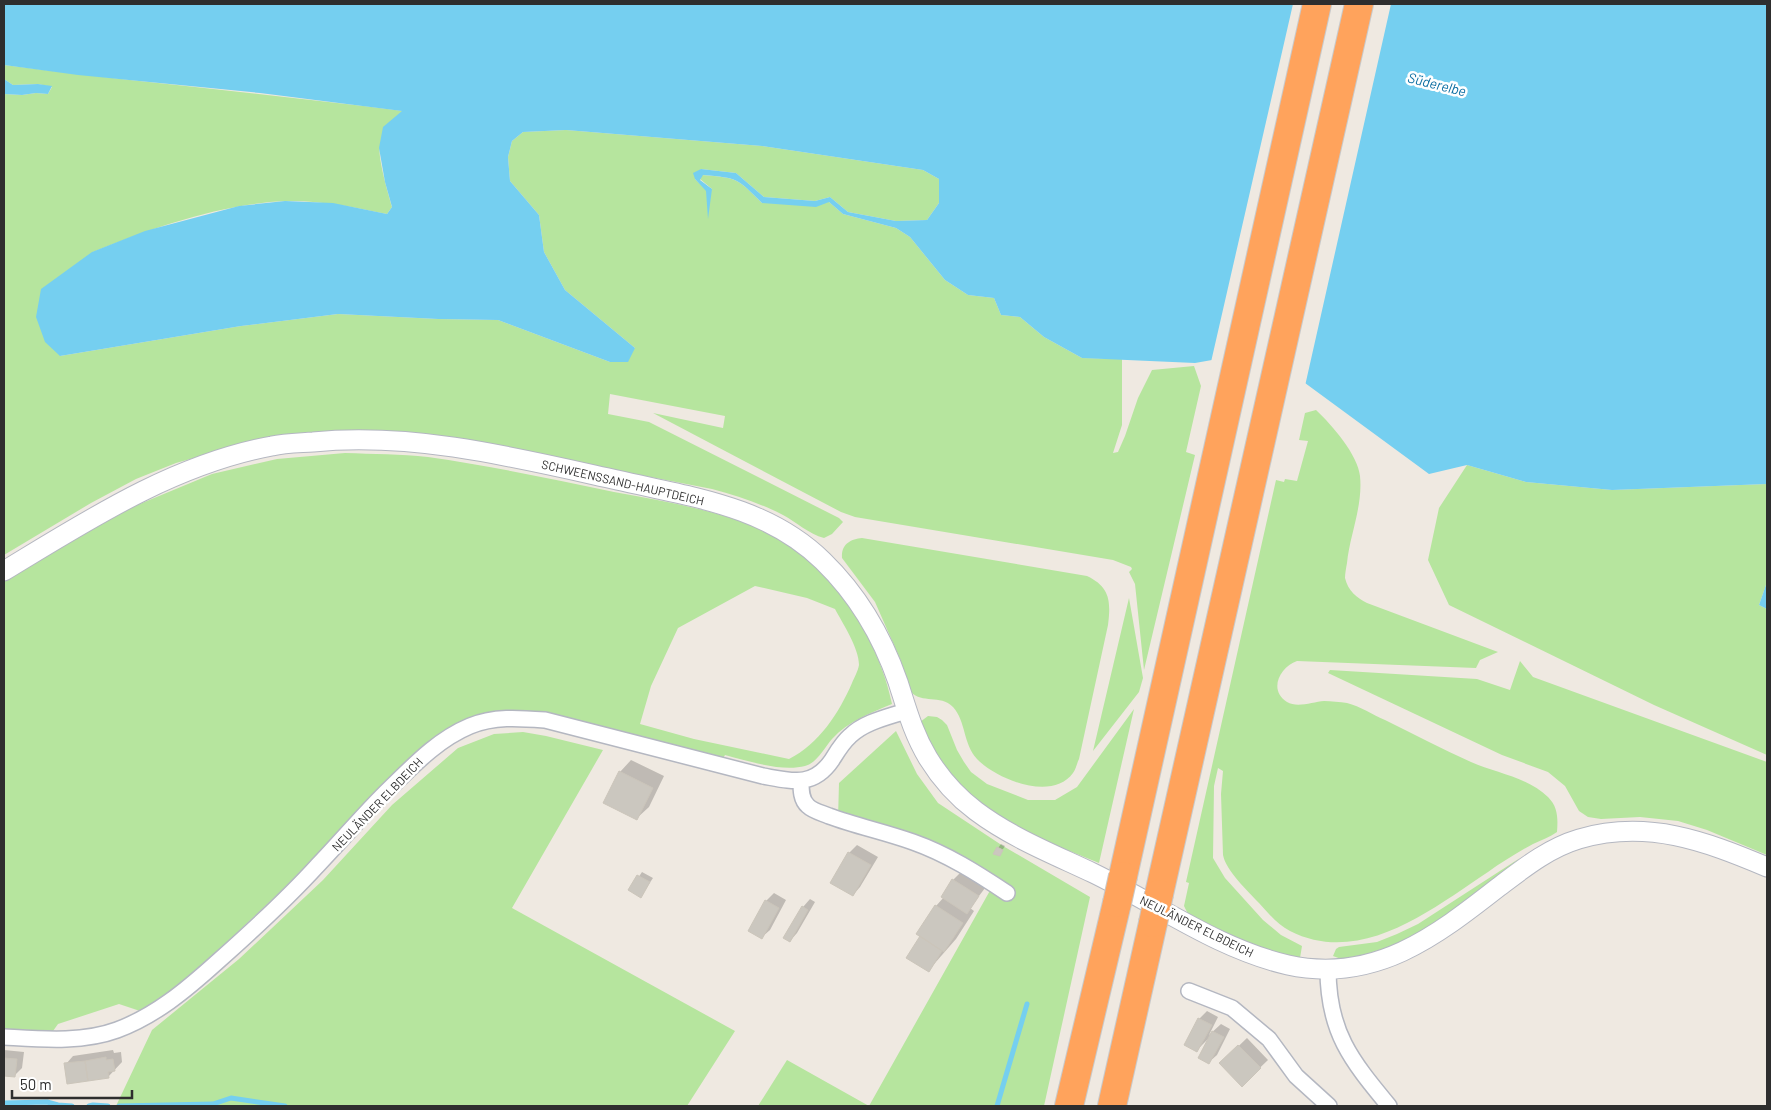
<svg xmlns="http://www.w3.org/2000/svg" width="1771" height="1110" font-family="Barlow,sans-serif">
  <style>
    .green { fill: #b6e59e; fill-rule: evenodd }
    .water { fill: #75cff0 }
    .pier { fill: #efe9e1 }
    .shadow { fill: #0003 }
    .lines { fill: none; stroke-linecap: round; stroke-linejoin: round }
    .stream { stroke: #75cff0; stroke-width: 5 }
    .building { fill: #cbc7bf; stroke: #cbc5ba }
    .minor-casing { stroke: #b4b7c1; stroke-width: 18 }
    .tertiary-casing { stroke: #b4b7c1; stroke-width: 21 }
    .motorway-casing { stroke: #c9c9c9; stroke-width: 30 }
    .minor { stroke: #fff; stroke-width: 15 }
    .tertiary { stroke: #fff; stroke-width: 19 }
    .motorway { stroke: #ffa35c; stroke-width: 28 }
    .motorway-bridge-casing { stroke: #c9c9c9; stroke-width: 30; stroke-linecap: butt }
    .motorway-bridge { stroke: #ffa35c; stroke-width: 28 }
    .labels { text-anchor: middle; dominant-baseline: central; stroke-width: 5; stroke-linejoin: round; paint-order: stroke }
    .street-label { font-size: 12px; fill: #2e2e2e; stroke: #fff }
    .water-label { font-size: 14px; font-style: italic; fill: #0d6fa3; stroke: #fff }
  </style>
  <rect width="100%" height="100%" fill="#efe9e1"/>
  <!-- green -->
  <path class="green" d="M 4,65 C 137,82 270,94 403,111 C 395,119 383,136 380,147 C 377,155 389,197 392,207 L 387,214 C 353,207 320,200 285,201 C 220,204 152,228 93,252 L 60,356 L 241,326 L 338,314 L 438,319 L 498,320 L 610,362 L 635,348 L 565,290 L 544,252 L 539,215 L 510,181 L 508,157 L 512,141 L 523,132 L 566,130 L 762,146 L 923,170 L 939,179 L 939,203 L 927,220 L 896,221 L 848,212 L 830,197 L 815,201 L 764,197 L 736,173 L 701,169 L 695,179 L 707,191 L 712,189 L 700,179 L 702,175 C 738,178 737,178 762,203 L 829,202 L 843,214 L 896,228 L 910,237 L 945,280 L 968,295 L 994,298 L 1001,315 L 1020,317 L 1044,337 L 1082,358 L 1122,359 L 1122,425 L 1113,453 L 1118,452 L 1125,436 L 1138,398 L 1152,370 L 1194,366 L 1201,386 L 1186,452 L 1195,455 L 1144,670 L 1135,584 L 1129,572 L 1132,569 L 1131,567 L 1113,560 L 855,517 L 841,512 L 653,413 L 723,428 L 725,416 L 610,394 L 608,414 L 649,422 L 839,518 L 843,522 L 832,534 L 824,538 C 809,534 796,522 783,515 C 760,503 737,496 712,489 L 455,439 L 219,451 L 176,463 L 136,479 L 91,503 L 4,555 L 4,94 L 22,95 L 36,93 L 48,94 L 52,87 L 38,84 L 13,85 L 4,79 Z
    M 1316,410 C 1332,425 1358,455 1360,476 C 1363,506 1350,534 1347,563 C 1346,568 1345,574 1345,578 C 1348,591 1357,598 1367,603 L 1498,652 L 1480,660 L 1476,668 L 1297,661 C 1280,667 1268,690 1287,702 C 1297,708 1313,702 1324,701 C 1331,701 1340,702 1347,703 C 1360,706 1373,715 1385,720 C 1414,734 1442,749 1471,762 C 1496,773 1527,777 1548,797 C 1558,807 1558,818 1557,832 C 1550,837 1541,840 1533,844 C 1518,852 1502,862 1488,872 C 1432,909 1361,967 1290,931 C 1278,925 1268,913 1259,903 C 1248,891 1226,871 1223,855 L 1221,794 L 1223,771 L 1218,768 L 1214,786 L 1213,858 L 1225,878 L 1263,920 L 1281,935 L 1302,946 L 1300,958 L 1261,948 L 1234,938 L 1190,918 L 1184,906 L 1189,883 L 1186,882 L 1276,480 L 1284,482 L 1285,479 L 1297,481 L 1308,441 L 1299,440 L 1305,413 Z
    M 345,453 C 373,454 401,454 428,457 C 491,466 553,479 614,492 C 673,503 734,512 787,543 C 801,552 815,566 826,578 C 859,614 882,656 892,704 C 871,713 848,721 832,739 C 825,747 817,763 805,766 C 782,772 748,761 725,755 L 722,760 L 557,715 L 524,713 L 457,725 L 418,751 L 280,892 L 184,983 L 140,1011 L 119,1004 L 58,1024 L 53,1031 L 4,1029 L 4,580 L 106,518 L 212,474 L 277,459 ZM 755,586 L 807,598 L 835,609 C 843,624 859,648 859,665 C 858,671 854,678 852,683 C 839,713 819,744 789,759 L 694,739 L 640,724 L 651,686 L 678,628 Z
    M 1467,465 L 1526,482 L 1612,490 L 1767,484 L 1767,582 L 1759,605 L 1767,609 L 1767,755 L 1654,705 L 1449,605 L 1428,560 L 1439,508 Z
    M 862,538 L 1087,576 C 1110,587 1111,601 1108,625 L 1079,759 C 1077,763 1076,769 1073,773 C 1052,802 996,779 977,759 C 963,744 966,721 953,707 C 940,694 922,704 911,692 C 907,687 902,671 899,664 L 901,661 L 875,602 L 842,558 C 841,544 851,539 862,538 Z
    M 1129,598 L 1143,678 L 1139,692 L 1093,751 Z
    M 1520,661 L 1533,677 L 1767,762 L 1767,855 L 1707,830 L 1678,821 L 1640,817 L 1601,819 L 1588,817 L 1579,811 L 1565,786 L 1548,772 L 1502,755 L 1328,673 L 1330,670 L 1477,679 L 1510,690 Z
    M 1134,709 L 1099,863 C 1047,842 991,822 952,779 C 938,763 929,742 920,722 L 928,716 L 937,717 L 942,720 L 947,725 L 957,750 L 964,762 L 971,772 L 987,784 L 1028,800 L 1055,800 L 1077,787 Z
    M 896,731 L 917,774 L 938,803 L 1003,846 L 1090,897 L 1044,1106 L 758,1106 L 787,1060 L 869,1106 L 992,887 L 913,842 L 838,819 L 839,783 Z
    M 523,732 L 546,736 L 603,750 L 512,908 L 735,1031 L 687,1106 L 116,1106 L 152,1030 L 239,959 L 323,880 L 392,805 L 458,748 L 494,734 Z
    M 1520,858 L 1446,918 L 1396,945 L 1360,956 L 1341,959 L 1333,956 L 1336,949 L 1339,947 L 1377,942 L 1397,934 L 1418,924 Z"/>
  <!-- water -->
  <path class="water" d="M 4,4 L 1767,4 L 1767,484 L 1612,490 L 1526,482 L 1467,465 L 1429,474 L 1305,383 L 1266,365 L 1212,360 L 1195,363 L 1082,358 L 1044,337 L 1020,317 L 1001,315 L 994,298 L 968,295 L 945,280 L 910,237 L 896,228 L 843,214 L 829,202 L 816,207 L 762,203 C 737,178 738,178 703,175 L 700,180 L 712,189 L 708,219 L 706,191 L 695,179 L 693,173 L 701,169 L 736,173 L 764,197 L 815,201 L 830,197 L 848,212 L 896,221 L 927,220 L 939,203 L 939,179 L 923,170 L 762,146 L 566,130 L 523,132 L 512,141 L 508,157 L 510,181 L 539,215 L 544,252 L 565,290 L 635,348 L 628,362 L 610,362 L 498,320 L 438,319 L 338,314 L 241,326 L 60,356 L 45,342 L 36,317 L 41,289 L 92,252 L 145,231 L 239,206 L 285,201 L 333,203 L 387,214 L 392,207 L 385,182 L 379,148 L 383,127 L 402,111 L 260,93 L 78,75 L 4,65 Z
    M 4,79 L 13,85 L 38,84 L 52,86 L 48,94 L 36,93 L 22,95 L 4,94 Z
    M 1767,582 L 1767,609 L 1759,605 Z"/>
  <!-- pier -->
  <path class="pier" d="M 1293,4 L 1391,4 L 1305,386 L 1266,367 L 1211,362 Z"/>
  <!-- shadow -->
  <path class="shadow" d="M 631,760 L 664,776 L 649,807 L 637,818 L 620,772 Z
    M 1001,844 L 1005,846 L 999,855 L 998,848 Z
    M 857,845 L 878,857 L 860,887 L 853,895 L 849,853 Z
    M 642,872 L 653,878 L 641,896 L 630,890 Z
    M 961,872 L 985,888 L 970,908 L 974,911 L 956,939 L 928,971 L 922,936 L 918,933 L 936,906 L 944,897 L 943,896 L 953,880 Z
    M 774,893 L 786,900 L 770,930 L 762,937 L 766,901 Z
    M 810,899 L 815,902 L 797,933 L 790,941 L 803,907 Z
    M 1207,1011 L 1218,1017 L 1209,1035 L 1221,1024 L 1230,1029 L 1217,1055 L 1209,1062 L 1208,1039 L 1197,1050 L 1199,1019 Z
    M 1247,1038 L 1268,1060 L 1242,1085 L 1221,1063 Z
    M 4,1050 L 24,1052 L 22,1068 L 14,1076 L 4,1074 Z
    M 113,1050 L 114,1053 L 121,1052 L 122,1062 L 108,1077 L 66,1064 L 73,1056 Z"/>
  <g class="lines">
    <!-- stream -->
    <path class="stream" d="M 4,1103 L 47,1102 L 58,1105 L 72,1106
      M 89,1106 L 93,1105 L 108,1106
      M 119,1106 L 213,1104 L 231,1098 L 285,1106
      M 997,1106 L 1027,1004"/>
  </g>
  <!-- building -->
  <path class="building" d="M 619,771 L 653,788 L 637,820 L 603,803 Z
    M 997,847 L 1003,850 L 1000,856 L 993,854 Z
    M 848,852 L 871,865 L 853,896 L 830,883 Z
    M 637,875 L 650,882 L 641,898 L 628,890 Z
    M 952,879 L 979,896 L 967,914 L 941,897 Z
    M 765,900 L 779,908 L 762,939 L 748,931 Z
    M 935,905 L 963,923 L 944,952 L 916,934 Z
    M 802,906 L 808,910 L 790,942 L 783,938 Z
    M 920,936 L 942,951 L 929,972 L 906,958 Z
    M 1198,1018 L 1212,1025 L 1197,1052 L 1184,1045 Z
    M 1212,1031 L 1224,1037 L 1209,1064 L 1198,1058 Z
    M 1238,1045 L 1261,1068 L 1242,1087 L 1219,1063 Z
    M 106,1057 L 106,1060 L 113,1059 L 115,1071 L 108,1072 L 109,1078 L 88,1081 L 85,1061 Z
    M 4,1058 L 17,1059 L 15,1077 L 4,1076 Z
    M 85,1061 L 88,1081 L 67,1084 L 64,1063 Z"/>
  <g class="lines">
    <!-- minor casing -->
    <g class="minor-casing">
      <path id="minor" d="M 801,781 C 801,790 801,800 808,806 C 813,811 822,813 829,816 C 856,826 885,832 913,842 C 947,854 977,873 1007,893
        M 1328,969 C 1328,1032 1351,1060 1389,1106
        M 1189,991 L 1232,1008 L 1269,1039 L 1296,1076 L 1329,1106
        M 4,1037 C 40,1039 82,1043 117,1030 C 155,1016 186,990 216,963 C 251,932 286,900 317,866 C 340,842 361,817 384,794 C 410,769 436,740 470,726 C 494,716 519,718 545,720 L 763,776 C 791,781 813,788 832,760 C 837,752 842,743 850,736 C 864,722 888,717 906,711"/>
    </g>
    <!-- tertiary casing -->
    <g class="tertiary-casing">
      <path id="tertiary" d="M 4,571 C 88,520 174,464 272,446 C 285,443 299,443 313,442 C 415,432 518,458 617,480 C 691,497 767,506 823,561 C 858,595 882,636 898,682 C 907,710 913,733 928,758 C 941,779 956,796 976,811 C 1012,838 1053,854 1093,873 C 1157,904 1218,949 1288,965 C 1375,984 1436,936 1500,886 C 1525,867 1549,848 1579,839 C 1647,819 1705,841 1767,867"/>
    </g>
    <!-- motorway casing -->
    <g class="motorway-casing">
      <path id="motorway" d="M 1123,876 L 1317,4
        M 1159,894 L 1359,4
        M 1069,1106 L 1117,903
        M 1112,1106 L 1153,923"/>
    </g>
    <!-- minor -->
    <use href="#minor" class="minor"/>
    <!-- tertiary -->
    <use href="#tertiary" class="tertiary"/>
    <!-- motorway -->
    <use href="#motorway" class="motorway"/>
    <!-- motorway-bridge casing -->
    <g class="motorway-bridge-casing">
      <path id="motorway-bridge" d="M 1117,903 L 1123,876
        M 1153,923 L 1159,894"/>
    </g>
    <!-- motorway-bridge -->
    <use href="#motorway-bridge" class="motorway-bridge"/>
  </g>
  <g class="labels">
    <!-- street labels -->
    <g class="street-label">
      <text transform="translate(623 482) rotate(13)">SCHWEENSSAND-HAUPTDEICH</text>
      <text transform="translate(377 804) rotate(-46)">NEULÄNDER ELBDEICH</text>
      <text transform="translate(1197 926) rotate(26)">NEULÄNDER ELBDEICH</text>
    </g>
    <!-- water labels -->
    <g class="water-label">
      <text transform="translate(1437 84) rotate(14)">Süderelbe</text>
    </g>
  </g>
  <!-- border -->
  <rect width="1771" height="1110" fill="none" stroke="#2e2e2e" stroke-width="10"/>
  <!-- scale -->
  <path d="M12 1090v8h120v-8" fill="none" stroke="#2e2e2e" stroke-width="2.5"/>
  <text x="20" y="1090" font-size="15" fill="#2e2e2e" stroke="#ffffff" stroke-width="4" paint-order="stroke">50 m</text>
</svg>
